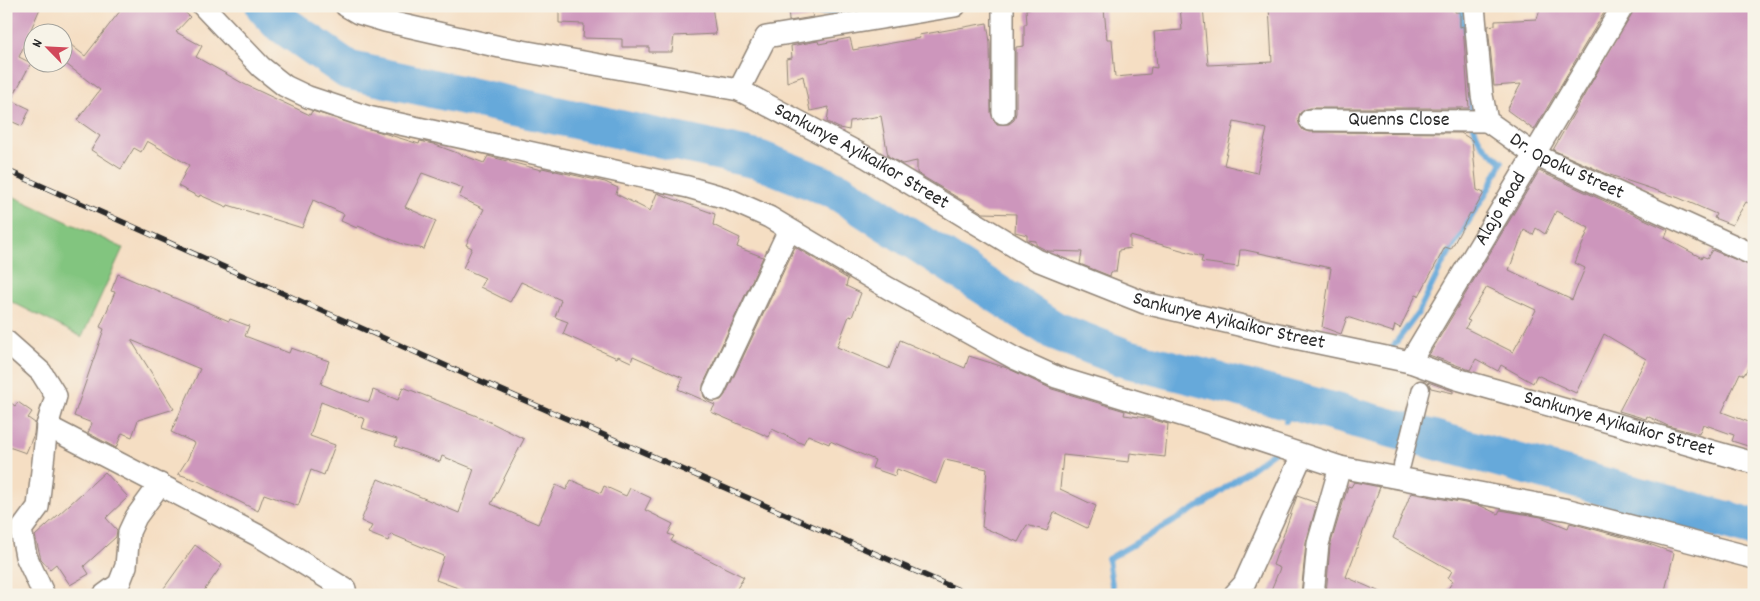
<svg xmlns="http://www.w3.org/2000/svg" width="1760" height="601" font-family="Dekko,sans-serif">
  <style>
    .green { fill: #82c57f; stroke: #567855 }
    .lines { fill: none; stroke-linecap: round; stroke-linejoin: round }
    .stream { stroke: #66a9da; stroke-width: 6 }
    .river { stroke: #66a9da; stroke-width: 39 }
    .building { fill: #cd96bc; fill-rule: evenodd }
    .pedestrian-casing { stroke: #908477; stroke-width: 19 }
    .minor-casing { stroke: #908477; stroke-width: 24 }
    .pedestrian { stroke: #fff; stroke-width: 16 }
    .minor { stroke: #fff; stroke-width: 21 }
    .rail-casing { stroke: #2b2b2b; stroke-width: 5.5 }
    .rail { stroke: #f7f3e8; stroke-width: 4; stroke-dasharray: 11; stroke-linecap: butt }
    .labels { text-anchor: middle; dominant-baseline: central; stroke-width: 5; stroke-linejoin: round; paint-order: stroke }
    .street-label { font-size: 20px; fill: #2b2b2b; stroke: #f7f3e8 }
  </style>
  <rect width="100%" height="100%" fill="#f7f3e8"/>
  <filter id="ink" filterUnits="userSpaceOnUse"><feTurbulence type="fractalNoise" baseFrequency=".02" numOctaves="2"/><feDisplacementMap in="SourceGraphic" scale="10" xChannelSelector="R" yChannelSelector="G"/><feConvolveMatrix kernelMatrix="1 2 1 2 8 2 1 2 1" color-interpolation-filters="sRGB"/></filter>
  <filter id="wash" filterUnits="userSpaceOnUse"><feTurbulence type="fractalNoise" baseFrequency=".0096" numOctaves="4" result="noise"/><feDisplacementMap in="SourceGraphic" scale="20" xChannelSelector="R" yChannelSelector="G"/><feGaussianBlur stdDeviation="1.12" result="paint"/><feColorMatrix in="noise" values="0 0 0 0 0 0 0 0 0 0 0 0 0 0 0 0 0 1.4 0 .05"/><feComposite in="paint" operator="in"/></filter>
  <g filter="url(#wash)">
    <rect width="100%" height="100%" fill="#f5dec3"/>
    <!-- green -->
    <path class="green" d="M 6,193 L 123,248 L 82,337 L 6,299 Z"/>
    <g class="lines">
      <!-- stream -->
      <path class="stream" d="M 804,14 L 874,9
        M 1391,349 L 1418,313 L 1443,263 L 1489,188 L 1502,162 C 1495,156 1485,149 1480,141 C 1465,119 1464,36 1462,6
        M 1286,421 L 1293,401
        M 1110,595 L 1113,591 L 1108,559 L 1205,503 L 1275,451"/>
      <!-- river -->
      <path class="river" d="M 265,6 L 278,21 L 348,70 L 760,160 L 838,191 L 1055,331 L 1125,358 L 1293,401 L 1754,528"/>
    </g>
    <g id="blocks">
      <!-- building -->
      <path class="building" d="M 6,6 L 41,6 L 19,57 L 31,63 L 11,100 L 30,109 L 22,126 L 6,119 Z
        M 124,6 L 178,6 L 190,17 L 176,32 L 202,46 L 196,57 L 244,84 L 310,115 L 312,111 L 419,144 L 420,141 L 433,144 L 484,163 L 488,156 L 541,170 L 542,168 L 605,182 L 618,188 L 616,194 L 650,211 L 657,193 L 715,214 L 713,225 L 740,238 L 737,247 L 763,257 L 703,385 L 704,397 L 709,401 L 721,400 L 725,395 L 795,247 L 848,279 L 846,286 L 861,293 L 852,317 L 849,316 L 837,347 L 889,369 L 900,340 L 965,368 L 969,356 L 1007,368 L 1052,389 L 1125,411 L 1124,415 L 1147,418 L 1168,424 L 1165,457 L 1130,453 L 1129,462 L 1063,455 L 1060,489 L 1096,506 L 1087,528 L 1054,512 L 1047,531 L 1027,525 L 1018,542 L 982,527 L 987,469 L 945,460 L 936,484 L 897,469 L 895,476 L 872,468 L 875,460 L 830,441 L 829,444 L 808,435 L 803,444 L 772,429 L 769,437 L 711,412 L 715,405 L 678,389 L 683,378 L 633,356 L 631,362 L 618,356 L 617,358 L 563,334 L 568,322 L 555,317 L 561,300 L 521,282 L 510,302 L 480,287 L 485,278 L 463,268 L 472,248 L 466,245 L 484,209 L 459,197 L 463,188 L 422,173 L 405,207 L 436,221 L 424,249 L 405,245 L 358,226 L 357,228 L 341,221 L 344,214 L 313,200 L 302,228 L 228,205 L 227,207 L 200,195 L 199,197 L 178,186 L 189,165 L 147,141 L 141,152 L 134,148 L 121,169 L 91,150 L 100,136 L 77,120 L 100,90 L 62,61 L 62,38 L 85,56 Z
        M 559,6 L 712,6 L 716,34 L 674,36 L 672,52 L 649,52 L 649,47 L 622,47 L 622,39 L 583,38 L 584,24 L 559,23 Z
        M 788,6 L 810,6 L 813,17 L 789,21 Z
        M 1034,6 L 1098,6 L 1099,10 L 1104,9 L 1107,39 L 1112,39 L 1115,77 L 1150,74 L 1151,67 L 1157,68 L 1154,32 L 1182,30 L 1180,6 L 1203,6 L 1208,65 L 1272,62 L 1269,6 L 1455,6 L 1455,12 L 1460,12 L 1460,27 L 1463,26 L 1469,108 L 1310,108 L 1300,113 L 1298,120 L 1303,130 L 1310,132 L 1461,133 L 1472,140 L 1477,190 L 1484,193 L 1472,214 L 1470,213 L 1451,249 L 1445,247 L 1419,296 L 1416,295 L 1400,328 L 1395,325 L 1393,332 L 1347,317 L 1341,334 L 1322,327 L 1331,268 L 1245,250 L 1240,250 L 1238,267 L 1201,262 L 1203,256 L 1130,236 L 1130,248 L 1119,250 L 1116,272 L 1111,272 L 1110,276 L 1080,264 L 1082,252 L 1048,251 L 1036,245 L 1036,241 L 1027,240 L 1027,235 L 1015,232 L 1016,214 L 983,213 L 917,173 L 917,161 L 902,164 L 888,156 L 881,116 L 850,121 L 849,130 L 839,128 L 827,122 L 829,107 L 810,111 L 803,76 L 787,82 L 786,59 L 792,58 L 791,46 L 818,41 L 819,44 L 850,38 L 853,50 L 920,38 L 919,35 L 987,23 L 990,42 L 991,113 L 997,124 L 1009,124 L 1014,120 L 1016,113 L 1016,47 L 1024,46 L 1024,24 L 1027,24 L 1026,9 L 1035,8 ZM 1234,122 L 1267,129 L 1257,173 L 1224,165 Z
        M 1541,6 L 1608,6 L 1534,130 L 1507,110 L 1521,84 L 1494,86 L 1488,26 L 1495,25 L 1495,21 L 1537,19 Z
        M 1635,6 L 1754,6 L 1754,205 L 1746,202 L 1732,225 L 1714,218 L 1716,214 L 1679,198 L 1607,174 L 1553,150 Z
        M 1539,171 L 1668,230 L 1665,238 L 1702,258 L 1702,256 L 1707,258 L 1712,250 L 1754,267 L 1754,357 L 1744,375 L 1740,373 L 1722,412 L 1754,424 L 1754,448 L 1732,441 L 1734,435 L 1703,424 L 1699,434 L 1668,426 L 1647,416 L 1646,419 L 1619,411 L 1646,359 L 1604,334 L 1576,393 L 1537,375 L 1533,383 L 1501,365 L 1498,371 L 1476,359 L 1470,370 L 1429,355 ZM 1556,211 L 1589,228 L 1575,263 L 1585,268 L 1572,300 L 1509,270 L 1524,230 L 1533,235 L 1536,228 L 1545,234 ZM 1487,287 L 1536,310 L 1513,352 L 1465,328 L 1470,321 L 1467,320 Z
        M 118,274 L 229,321 L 230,319 L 249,326 L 245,336 L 289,353 L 291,348 L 329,361 L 321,384 L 355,398 L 369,402 L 373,390 L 398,400 L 403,387 L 482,418 L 524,439 L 491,504 L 538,524 L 556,485 L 566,490 L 571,480 L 601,493 L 604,486 L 626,496 L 630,488 L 651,498 L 645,510 L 673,524 L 668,534 L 674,536 L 671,541 L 744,577 L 733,595 L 477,595 L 436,580 L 444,556 L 391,534 L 388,541 L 368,533 L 372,526 L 361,521 L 378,479 L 459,513 L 474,469 L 442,456 L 440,462 L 395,446 L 397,439 L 362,428 L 365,419 L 321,402 L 310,436 L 335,445 L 324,475 L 311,470 L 298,506 L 264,494 L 258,511 L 196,480 L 178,474 L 187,460 L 195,443 L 171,432 L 200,369 L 131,340 L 174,409 L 138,420 L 132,437 L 122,433 L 116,448 L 88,433 L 92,423 L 74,416 L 104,329 L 100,327 L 115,292 L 111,291 Z
        M 1428,382 L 1453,391 L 1453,393 L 1431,388 Z
        M 6,399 L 15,406 L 18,402 L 32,412 L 28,418 L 35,423 L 34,434 L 26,453 L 6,446 Z
        M 105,472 L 128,497 L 106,518 L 117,530 L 116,537 L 84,566 L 89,574 L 70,585 L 56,564 L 50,569 L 41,559 L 35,536 Z
        M 1354,482 L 1380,487 L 1346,577 L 1387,595 L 1326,595 L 1330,546 L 1348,486 L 1351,487 Z
        M 1411,493 L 1481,506 L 1498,514 L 1500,510 L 1541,517 L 1568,528 L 1570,523 L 1649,544 L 1674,553 L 1664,595 L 1444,595 L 1453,581 L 1448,578 L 1452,571 L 1393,538 Z
        M 1297,496 L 1317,503 L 1306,543 L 1301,595 L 1269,595 L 1280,568 L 1273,565 Z
        M 195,545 L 222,565 L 201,595 L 159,595 Z"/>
    </g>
  </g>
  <g filter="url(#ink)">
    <use href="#blocks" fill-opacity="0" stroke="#908477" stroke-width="1"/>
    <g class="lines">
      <!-- pedestrian casing -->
      <g class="pedestrian-casing">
        <path id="pedestrian" d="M 1402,465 L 1421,389"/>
      </g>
      <!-- minor casing -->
      <g class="minor-casing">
        <g id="minor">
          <path d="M 203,6 L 261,67 L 285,86 L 308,97 L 368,117 L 688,187 L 726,198 L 769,217 L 888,288 L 1016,359 L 1056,377 L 1204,422 L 1340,467 L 1569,510 L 1754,558"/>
          <path id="s1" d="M 346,6 L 358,13 L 385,21 L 500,47 L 739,90 L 868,158 L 1037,260 L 1145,303 L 1290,337 L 1410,362 L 1457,379 L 1754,463"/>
          <path id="s2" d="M 1474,6 L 1482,95 L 1487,121 L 1535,155 L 1754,255"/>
          <path d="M 739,90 L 766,37 L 955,6"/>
          <path d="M 1003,113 L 1003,6"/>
          <path id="s3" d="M 1310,120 L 1487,121"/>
          <path d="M 6,341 L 41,372 L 56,396 L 47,426 L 38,507 L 21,530 L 26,556 L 44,595"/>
          <path id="s4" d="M 1410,362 L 1623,6"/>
          <path d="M 714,390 L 789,230"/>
          <path d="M 47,426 L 259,536 L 345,589 L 346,595"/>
          <path d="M 104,595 L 119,584 L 126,566 L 129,532 L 136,517 L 160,484"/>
          <path d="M 1234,595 L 1244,584 L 1302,455"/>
          <path d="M 1313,595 L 1318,544 L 1340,467"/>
        </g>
      </g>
      <!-- pedestrian -->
      <use href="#pedestrian" class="pedestrian"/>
      <!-- minor -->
      <use href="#minor" class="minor"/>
      <!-- rail casing -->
      <g class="rail-casing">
        <path id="rail" d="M 6,170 L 469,376 L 970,595"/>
      </g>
      <!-- rail -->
      <use href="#rail" class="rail"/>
    </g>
  </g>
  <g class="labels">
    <!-- street labels -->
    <g class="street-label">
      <text stroke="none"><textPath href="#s3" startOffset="89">Quenns Close</textPath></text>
      <text stroke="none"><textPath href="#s1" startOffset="542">Sankunye Ayikaikor Street</textPath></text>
      <text stroke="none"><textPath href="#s2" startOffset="208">Dr. Opoku Street</textPath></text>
      <text stroke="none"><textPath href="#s4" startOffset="178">Alajo Road</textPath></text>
      <text stroke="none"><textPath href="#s1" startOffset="948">Sankunye Ayikaikor Street</textPath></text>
      <text stroke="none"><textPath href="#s1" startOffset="1352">Sankunye Ayikaikor Street</textPath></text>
    </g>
  </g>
  <!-- margin -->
  <rect width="1760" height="601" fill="none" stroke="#f7f3e8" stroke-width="25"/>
  <!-- north arrow -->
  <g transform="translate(48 48) rotate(294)"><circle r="24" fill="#f7f3e8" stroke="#a5a39c"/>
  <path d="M0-4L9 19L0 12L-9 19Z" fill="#d1495b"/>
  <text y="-8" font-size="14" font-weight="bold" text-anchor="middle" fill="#2b2b2b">N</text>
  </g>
</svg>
